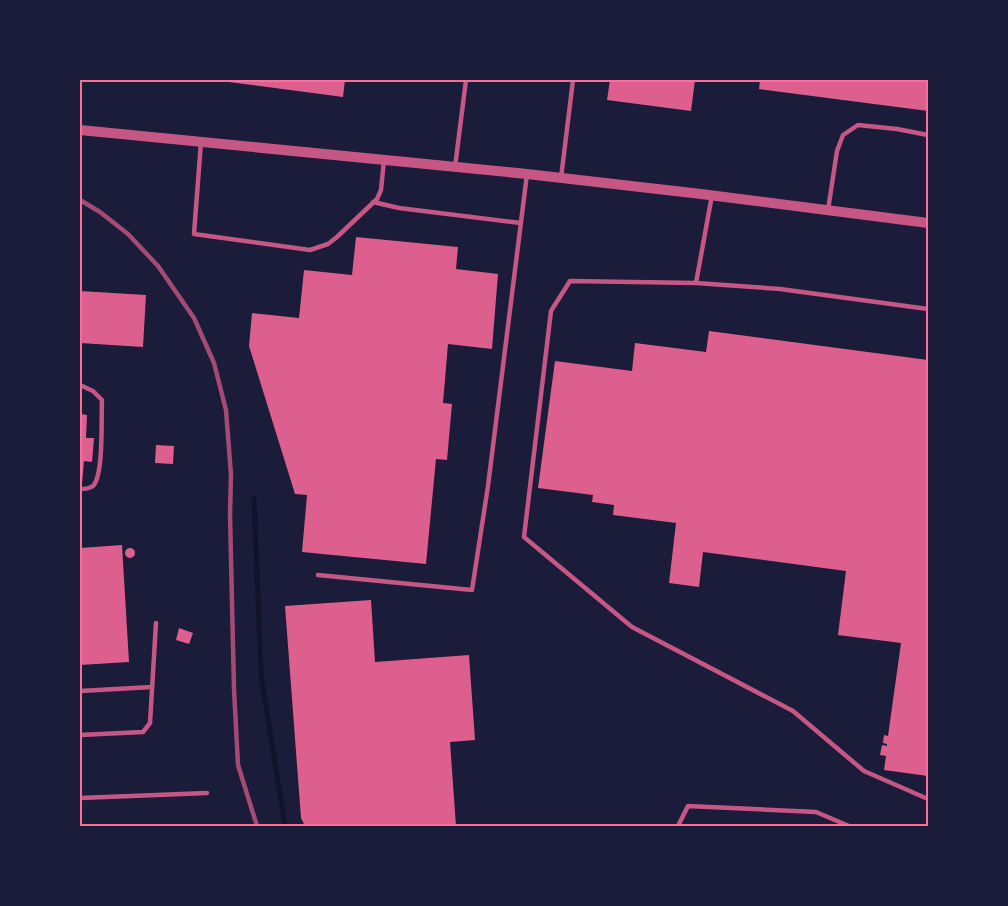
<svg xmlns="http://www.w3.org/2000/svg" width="1008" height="906" font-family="Poppins,sans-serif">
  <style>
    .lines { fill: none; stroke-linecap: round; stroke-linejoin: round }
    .stream { stroke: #12122b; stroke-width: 5 }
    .building { fill: #dd5f8e }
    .service { stroke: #c65784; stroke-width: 4.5 }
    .tertiary { stroke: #c65784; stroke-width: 10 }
    .rail { stroke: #a44b75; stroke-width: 4.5 }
    .neatline { fill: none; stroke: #ff6b9d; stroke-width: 2 }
  </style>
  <rect width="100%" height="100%" fill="#1b1b3a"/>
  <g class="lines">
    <!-- stream -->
    <path class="stream" d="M 254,499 L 261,674 L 285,826"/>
  </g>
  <!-- building -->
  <path class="building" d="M 221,80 L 345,80 L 343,97 L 221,81 Z
    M 610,80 L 695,80 L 691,111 L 607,100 Z
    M 760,80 L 928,80 L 928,111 L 759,89 Z
    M 356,237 L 458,247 L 456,269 L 498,274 L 492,349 L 448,344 L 443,403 L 452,404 L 447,460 L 436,459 L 426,564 L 302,552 L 307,495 L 295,494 L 249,346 L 252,313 L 299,318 L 304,270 L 352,275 Z
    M 80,291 L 146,295 L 143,347 L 80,343 Z
    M 709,331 L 928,360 L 928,776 L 884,770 L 886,756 L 880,755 L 882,745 L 887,746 L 887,744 L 883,743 L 884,735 L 888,736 L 901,643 L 838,635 L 846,571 L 703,552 L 699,587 L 669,583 L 676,523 L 613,515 L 614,505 L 592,502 L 593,495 L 538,488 L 555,361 L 632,371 L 635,343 L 706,352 Z
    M 80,414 L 87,415 L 86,438 L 94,438 L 92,462 L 84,461 L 82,484 L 80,484 Z
    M 156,445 L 174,446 L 173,464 L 155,463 Z
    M 122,545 L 129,662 L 80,665 L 80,548 Z
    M125 553a5 5 0 1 1 10 0a5 5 0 1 1-10 0Z
    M 371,600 L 375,662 L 469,655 L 475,740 L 450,742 L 456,826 L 305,826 L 301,818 L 285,606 Z
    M 179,628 L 193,633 L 189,644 L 176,640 Z"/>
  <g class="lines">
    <!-- service -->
    <path class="service" d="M 201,142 L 194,234 L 310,250 L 328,244 L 337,237 L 377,199 L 381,190 L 384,160
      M 455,167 L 466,80
      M 561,178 L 573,80
      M 712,195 L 696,283 L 570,281 L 551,311 L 524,537 L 632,627 L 793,711 L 864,771 L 928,799
      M 373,202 L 399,208 L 521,223
      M 828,210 L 837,151 L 843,135 L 858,125 L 897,129 L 928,135
      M 696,283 L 780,289 L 928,309
      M 80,385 L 93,391 L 102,400 C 101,417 104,475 93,486 C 89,489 84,489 80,489
      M 318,575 L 472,590 L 488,486 L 527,174
      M 80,691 L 152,687
      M 80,735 L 143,732 L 150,723 L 156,623
      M 80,798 L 207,793
      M 678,826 L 688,806 L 816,812 L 849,826"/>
    <!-- tertiary -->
    <path class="tertiary" d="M 80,130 L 527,174 L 701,194 L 928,223"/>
    <!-- rail -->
    <path class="rail" d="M 80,200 L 100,212 L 128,234 L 158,266 L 194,318 L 214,363 L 226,410 L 231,475 L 230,515 L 234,689 L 238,765 L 257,826"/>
  </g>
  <!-- border -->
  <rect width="1008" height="906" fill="none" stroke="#1b1b3a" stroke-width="162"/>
  <rect x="81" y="81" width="846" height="744" class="neatline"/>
</svg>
